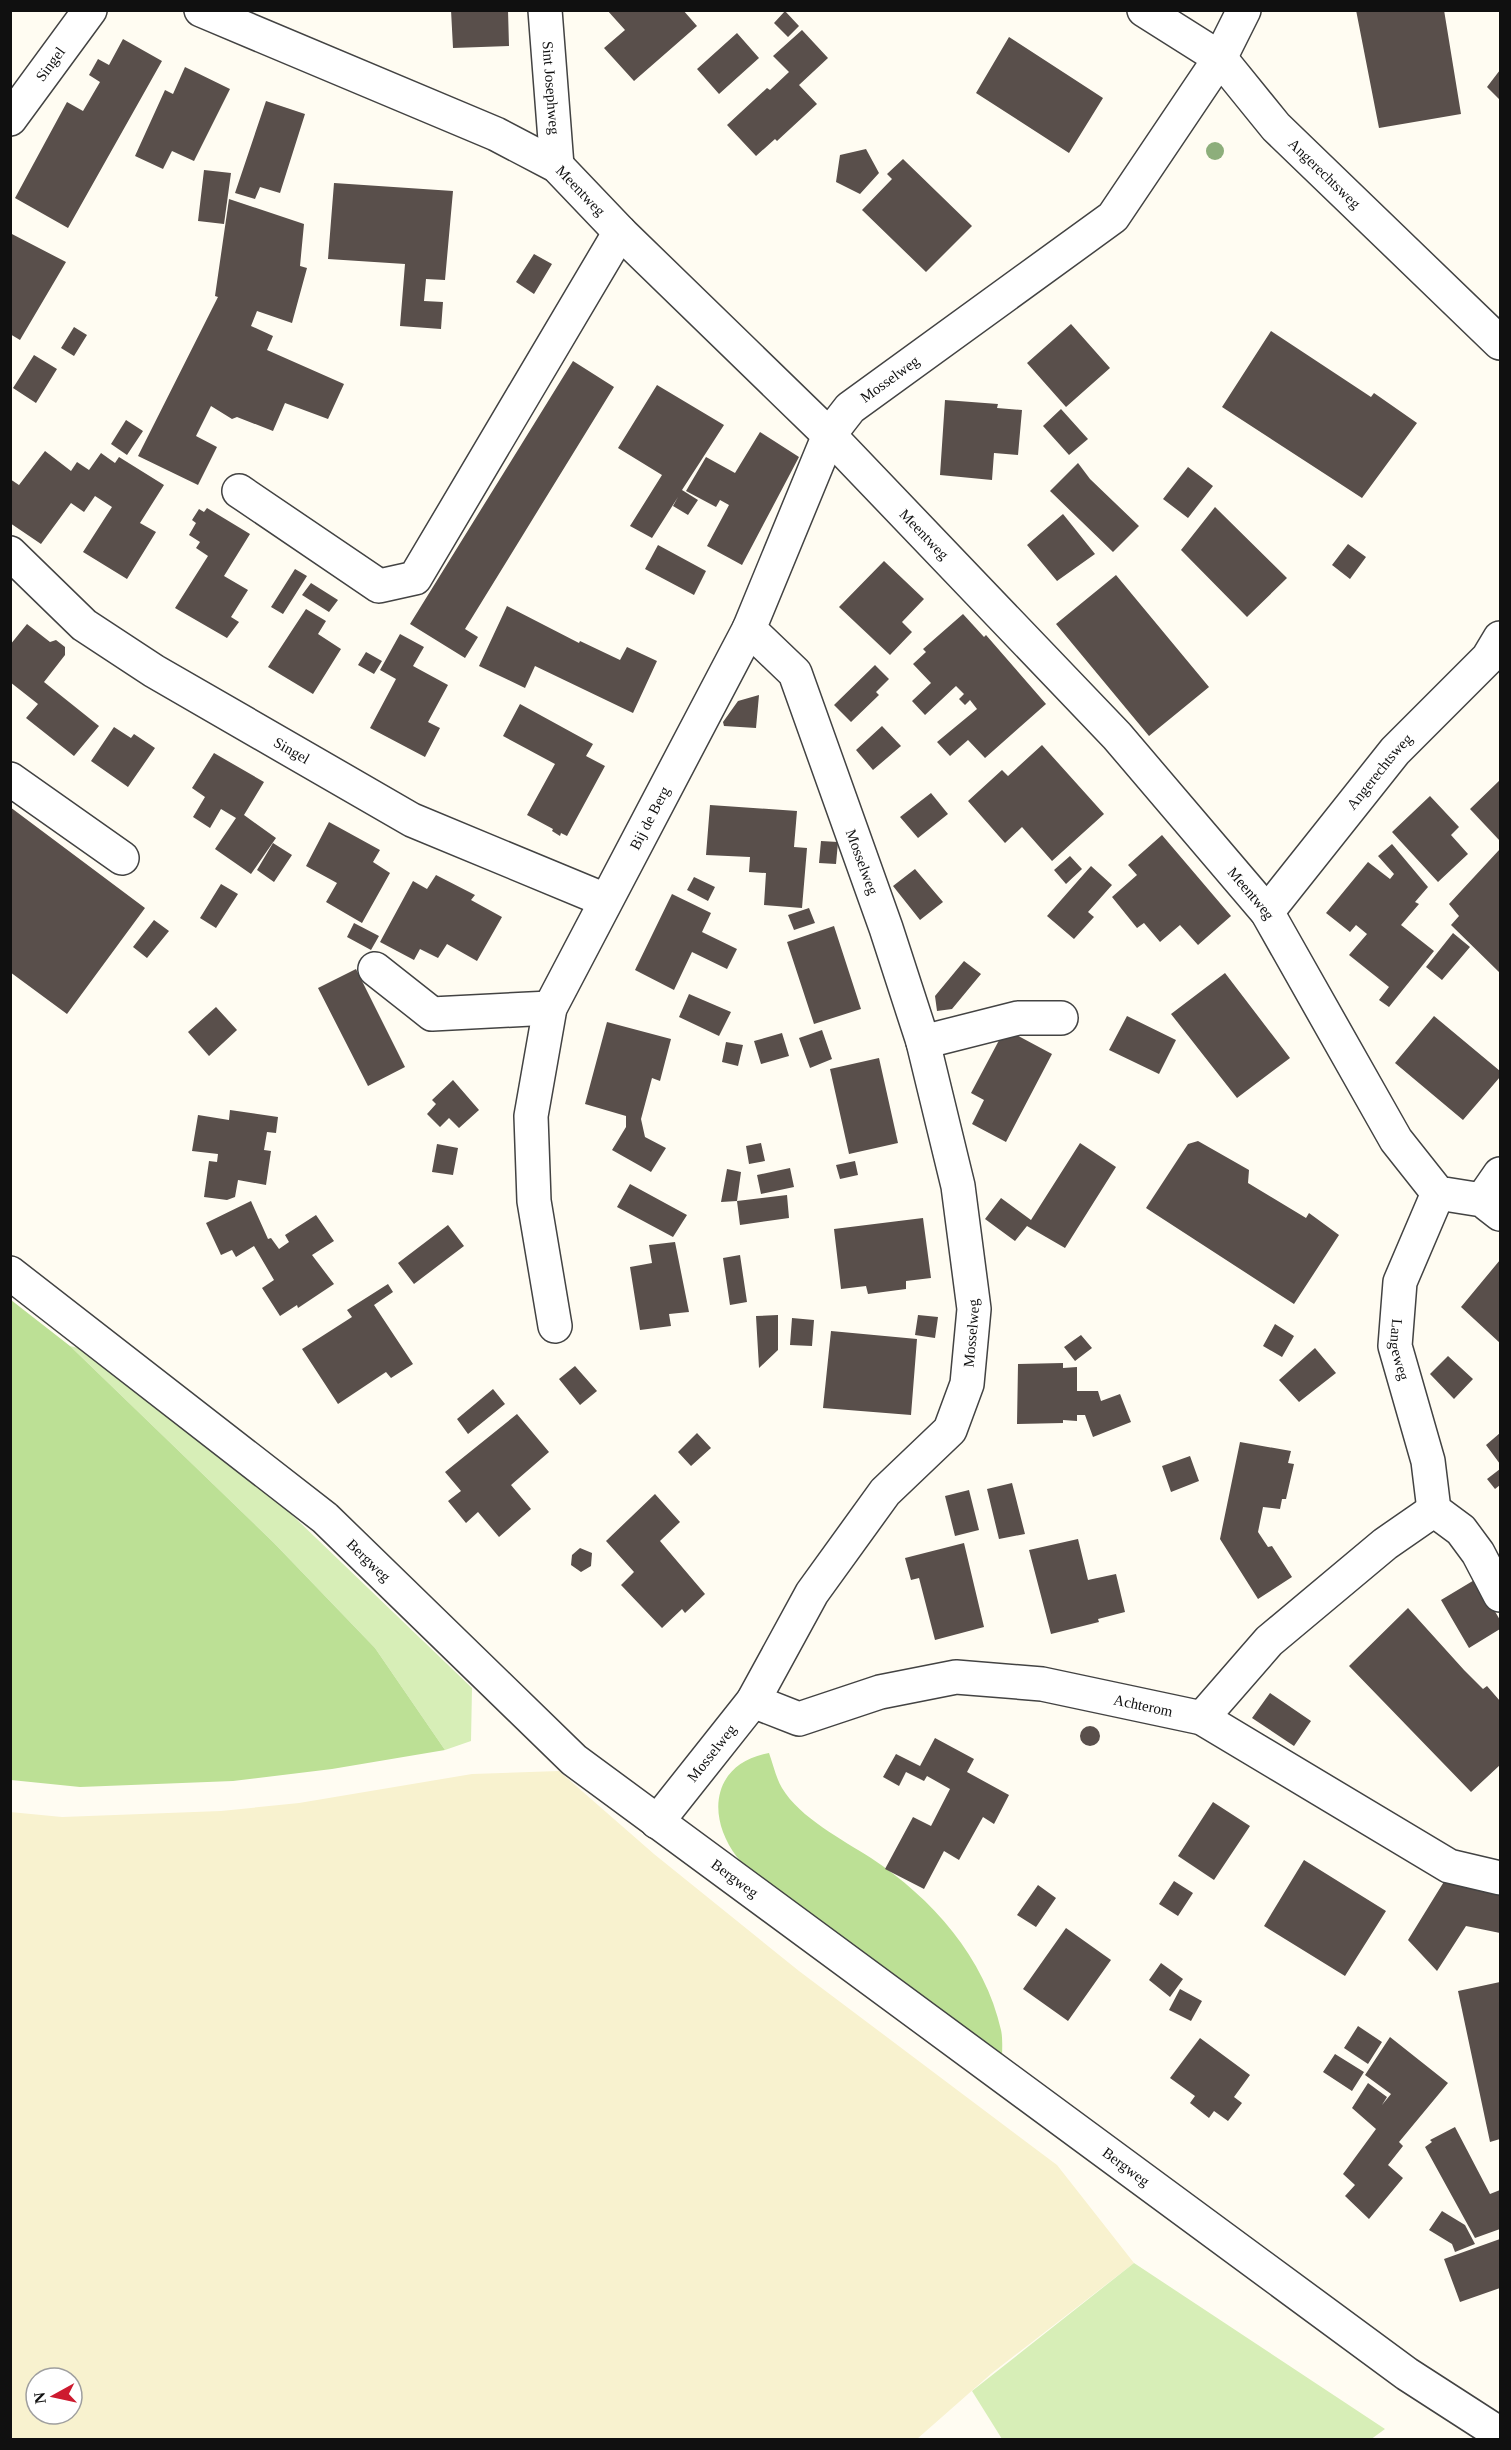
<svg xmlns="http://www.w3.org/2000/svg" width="1511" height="2450" font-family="Georgia,serif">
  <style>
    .farmland { fill: #f8f2cf; fill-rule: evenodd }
    .green { fill: #d7eeb7 }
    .forest { fill: #bce095 }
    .building { fill: #594f4b }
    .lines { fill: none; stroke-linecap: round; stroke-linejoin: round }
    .minor-casing { stroke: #434343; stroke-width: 36 }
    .minor { stroke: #fff; stroke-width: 33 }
    .tree { fill: #8dae7b }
    .labels { text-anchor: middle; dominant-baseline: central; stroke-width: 6; stroke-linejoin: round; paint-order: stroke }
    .street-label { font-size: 15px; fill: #101010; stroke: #fff }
  </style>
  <rect width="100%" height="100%" fill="#fffcf2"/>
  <!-- farmland -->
  <path class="farmland" d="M 559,1771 L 654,1854 L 799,1971 L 1057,2165 L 1134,2263 L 992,2373 L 917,2439 L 11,2439 L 10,1812 L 62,1817 L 221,1811 L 299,1803 L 472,1774 ZM 36,2378 L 72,2378 L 72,2414 L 36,2414 Z"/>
  <!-- green -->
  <path class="green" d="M 70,1346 L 99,1353 L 204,1439 L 290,1513 L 472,1688 L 471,1741 L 445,1750 L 375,1648 L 274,1543 Z
    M 1134,2263 L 1385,2429 L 1370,2440 L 1002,2439 L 972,2391 Z"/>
  <!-- forest -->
  <path class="forest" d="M 11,1300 L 70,1346 L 274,1543 L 375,1648 L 445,1750 L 332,1769 L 233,1781 L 80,1787 L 11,1780 Z
    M 769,1753 C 773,1764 776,1778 782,1788 C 800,1818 843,1840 871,1858 C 932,1898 985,1958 1001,2030 C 1003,2039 1002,2051 1002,2062 L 772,1888 C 761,1878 746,1868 737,1857 C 705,1815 713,1763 769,1753 Z"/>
  <!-- building -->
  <path class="building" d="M 451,10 L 508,10 L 509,46 L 453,48 Z
    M 607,10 L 683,10 L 697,26 L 634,81 L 604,48 L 625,30 Z
    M 1356,10 L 1444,10 L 1461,114 L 1379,128 Z
    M 785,11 L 799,26 L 788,37 L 774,23 Z
    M 802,30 L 828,58 L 799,85 L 817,104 L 777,141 L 775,139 L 756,156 L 727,125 L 767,88 L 770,90 L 789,72 L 773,56 Z
    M 737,33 L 759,58 L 719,94 L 697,69 Z
    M 1009,37 L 1103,98 L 1069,153 L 976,93 Z
    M 123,39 L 162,61 L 68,228 L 15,198 L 67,102 L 83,111 L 100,82 L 89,75 L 98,59 L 109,65 Z
    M 185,67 L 230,89 L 194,161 L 172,151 L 163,169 L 135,156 L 165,90 L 173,94 Z
    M 1500,70 L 1500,100 L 1487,87 Z
    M 266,101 L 305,114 L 280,193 L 260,187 L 255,199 L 235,193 Z
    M 866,149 L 879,173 L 860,194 L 836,182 L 840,155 Z
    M 903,159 L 972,226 L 926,272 L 862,210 L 892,179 L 887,174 Z
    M 204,170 L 231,173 L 224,224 L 198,221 Z
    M 334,183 L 453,191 L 445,280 L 426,279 L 424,301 L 443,302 L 441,329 L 400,326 L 405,264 L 328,259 Z
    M 229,199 L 304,224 L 300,266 L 307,268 L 292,323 L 257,311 L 251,326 L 273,336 L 267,350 L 344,384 L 328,419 L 285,403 L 273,431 L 237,417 L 232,419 L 211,406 L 196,436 L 217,447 L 198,485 L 138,456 L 218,297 L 215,296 Z
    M 10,233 L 66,262 L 20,340 L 10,334 Z
    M 534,254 L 552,264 L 534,294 L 516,282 Z
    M 1071,324 L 1110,368 L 1066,407 L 1027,363 Z
    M 74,327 L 87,335 L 74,356 L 61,348 Z
    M 1271,331 L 1371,397 L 1374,393 L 1417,423 L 1362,498 L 1222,407 Z
    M 34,355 L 57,369 L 36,403 L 13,388 Z
    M 573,361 L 614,387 L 465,629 L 478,637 L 465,658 L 410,624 Z
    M 657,385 L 724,425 L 682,490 L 698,500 L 688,515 L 673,506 L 678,497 L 652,538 L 630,526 L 662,475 L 618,448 Z
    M 945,400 L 998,404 L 997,408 L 1022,410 L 1018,455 L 994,453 L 992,480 L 940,475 Z
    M 1061,409 L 1088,439 L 1069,455 L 1043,426 Z
    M 126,420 L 143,431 L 127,455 L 111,444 Z
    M 760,432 L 799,457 L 742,565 L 707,546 L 729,505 L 720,500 L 716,507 L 686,491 L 706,457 L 735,473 Z
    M 45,451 L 71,471 L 77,462 L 89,470 L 101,453 L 115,463 L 119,457 L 164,485 L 140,523 L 156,532 L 127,579 L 83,552 L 112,507 L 95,496 L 84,512 L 71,503 L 41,544 L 10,523 L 10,479 L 19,485 Z
    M 1078,463 L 1090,479 L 1139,526 L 1113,552 L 1050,491 Z
    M 1188,467 L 1213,486 L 1188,518 L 1163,499 Z
    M 1215,507 L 1287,578 L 1247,617 L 1181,550 Z
    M 207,508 L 250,534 L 224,576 L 248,590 L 231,617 L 239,622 L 227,638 L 175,608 L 208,556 L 196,548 L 200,542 L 189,535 L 196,523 L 192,520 L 199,509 L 204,512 Z
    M 1063,514 L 1095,554 L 1057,581 L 1027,545 Z
    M 1348,544 L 1366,557 L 1350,579 L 1332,565 Z
    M 658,545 L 706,571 L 694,595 L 645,569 Z
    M 884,561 L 924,599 L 902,622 L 912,632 L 890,655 L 839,607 Z
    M 295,569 L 307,576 L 283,614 L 271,607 Z
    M 1116,575 L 1209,687 L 1149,736 L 1056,624 Z
    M 311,583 L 338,600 L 329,612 L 302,595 Z
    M 507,606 L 579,643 L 580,641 L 620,660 L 627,647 L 657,661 L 633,713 L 535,666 L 525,688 L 479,666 Z
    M 306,609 L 326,621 L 318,634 L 341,649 L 313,694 L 268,667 Z
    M 963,614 L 984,637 L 986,635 L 1046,704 L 985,758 L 968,740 L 950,756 L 937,742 L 977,709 L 970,700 L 965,705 L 959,699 L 964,694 L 956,686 L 925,715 L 912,701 L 931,683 L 913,664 L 926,652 L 923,649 Z
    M 27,624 L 50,642 L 56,640 L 65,647 L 65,655 L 44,682 L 99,726 L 74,756 L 26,718 L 38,704 L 10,682 L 10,645 Z
    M 400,634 L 424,647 L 413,666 L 448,685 L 428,722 L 440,728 L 425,757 L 370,728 L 396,679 L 380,670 Z
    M 366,652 L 382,661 L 374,674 L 358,665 Z
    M 875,665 L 889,679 L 876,692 L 879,695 L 851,722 L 834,705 Z
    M 759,695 L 756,728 L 724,726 L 723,722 L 738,701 Z
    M 520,704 L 593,744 L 586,756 L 605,766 L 567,836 L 561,833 L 560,836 L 552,831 L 553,829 L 527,815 L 555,764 L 503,736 Z
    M 882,726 L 901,746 L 873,770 L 856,750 Z
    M 114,727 L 131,738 L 134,734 L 155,748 L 128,787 L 91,761 Z
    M 1042,745 L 1104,814 L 1052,861 L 1022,827 L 1005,843 L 968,801 L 1002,770 L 1008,776 Z
    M 214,753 L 264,782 L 244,815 L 276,838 L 251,874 L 215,849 L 236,818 L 221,809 L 210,828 L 193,817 L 205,797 L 192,788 Z
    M 1500,780 L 1500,841 L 1470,809 Z
    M 931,793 L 948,814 L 918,838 L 900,817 Z
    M 1430,796 L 1459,827 L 1451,835 L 1468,854 L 1438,882 L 1392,832 Z
    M 710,805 L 797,811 L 794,847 L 807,848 L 802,908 L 764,905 L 766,873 L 749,872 L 750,857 L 706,855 Z
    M 10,807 L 145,908 L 67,1014 L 10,972 Z
    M 329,822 L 380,850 L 373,862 L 390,873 L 362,923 L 326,902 L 337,883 L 306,866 Z
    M 1162,835 L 1231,916 L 1198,945 L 1180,925 L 1160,942 L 1144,923 L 1137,928 L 1112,897 L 1137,875 L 1128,865 Z
    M 821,841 L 838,842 L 836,864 L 819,863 Z
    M 273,843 L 292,855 L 274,882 L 257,870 Z
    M 1392,844 L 1428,887 L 1415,902 L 1419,904 L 1401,925 L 1434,951 L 1389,1007 L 1379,1000 L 1389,987 L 1349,955 L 1367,934 L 1356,925 L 1350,932 L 1326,913 L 1368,862 L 1390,879 L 1394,874 L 1378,856 Z
    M 1500,849 L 1500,973 L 1451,925 L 1459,916 L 1449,904 Z
    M 1070,856 L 1082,869 L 1066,884 L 1054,870 Z
    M 1091,866 L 1112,885 L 1088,912 L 1094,917 L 1074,939 L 1047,916 Z
    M 915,869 L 943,902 L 920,920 L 893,886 Z
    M 436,875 L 475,895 L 471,900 L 502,917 L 477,961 L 447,944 L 438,958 L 420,949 L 414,960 L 380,942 L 413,881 L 427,889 Z
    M 694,877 L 715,887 L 708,901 L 687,890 Z
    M 221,884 L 238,894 L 216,928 L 200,918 Z
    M 672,894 L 711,913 L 702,932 L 737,949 L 727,969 L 692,952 L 674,990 L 635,970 Z
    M 809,908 L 815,923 L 794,930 L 788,915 Z
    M 154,920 L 169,931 L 147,958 L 133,947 Z
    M 354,923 L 379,936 L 371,950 L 347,937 Z
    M 834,926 L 861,1009 L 814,1024 L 787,942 Z
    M 1453,933 L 1470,947 L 1442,980 L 1426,967 Z
    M 964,961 L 981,974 L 952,1009 L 937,1011 L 935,996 Z
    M 356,969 L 405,1067 L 368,1086 L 318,988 Z
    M 1225,973 L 1290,1058 L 1237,1098 L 1171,1014 Z
    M 689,994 L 731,1012 L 719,1036 L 679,1017 Z
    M 216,1007 L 237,1030 L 209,1056 L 188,1032 Z
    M 1127,1016 L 1176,1040 L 1159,1074 L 1109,1050 Z
    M 1434,1016 L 1500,1071 L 1500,1077 L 1463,1120 L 1395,1063 Z
    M 607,1022 L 671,1039 L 660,1081 L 652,1078 L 641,1119 L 645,1137 L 666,1148 L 651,1172 L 612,1150 L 626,1127 L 626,1116 L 585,1104 Z
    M 1005,1029 L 1052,1054 L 1006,1142 L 972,1124 L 984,1100 L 971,1093 Z
    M 822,1030 L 832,1059 L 810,1068 L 799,1038 Z
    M 782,1033 L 789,1056 L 761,1064 L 754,1041 Z
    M 726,1042 L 743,1045 L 738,1066 L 722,1062 Z
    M 879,1058 L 898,1143 L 849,1154 L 830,1069 Z
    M 453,1080 L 479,1110 L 459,1128 L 449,1118 L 440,1127 L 427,1114 L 436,1104 L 432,1100 Z
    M 230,1110 L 278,1117 L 276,1133 L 267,1132 L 264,1150 L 271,1151 L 266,1185 L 238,1180 L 235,1197 L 227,1200 L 204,1197 L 209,1161 L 217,1162 L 218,1154 L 192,1151 L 198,1115 L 229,1120 Z
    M 1198,1141 L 1249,1170 L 1248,1183 L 1306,1218 L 1309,1213 L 1339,1235 L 1294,1304 L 1146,1208 L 1188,1144 Z
    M 761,1143 L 765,1161 L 749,1164 L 746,1146 Z
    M 1080,1143 L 1116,1167 L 1065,1248 L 1027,1226 L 1015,1241 L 985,1219 L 1001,1198 L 1031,1220 Z
    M 437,1144 L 458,1148 L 453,1175 L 432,1172 Z
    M 855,1161 L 858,1175 L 840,1179 L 836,1165 Z
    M 790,1168 L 794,1187 L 761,1194 L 757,1175 Z
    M 727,1169 L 741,1172 L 737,1201 L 721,1202 Z
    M 630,1184 L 687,1215 L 673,1237 L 617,1207 Z
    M 787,1195 L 789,1218 L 740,1225 L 737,1201 Z
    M 251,1201 L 268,1239 L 271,1238 L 279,1249 L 289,1242 L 285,1235 L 316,1215 L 334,1241 L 312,1255 L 334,1284 L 298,1308 L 297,1305 L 280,1316 L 262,1288 L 274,1280 L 254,1246 L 236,1257 L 232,1250 L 221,1255 L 206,1223 Z
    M 923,1218 L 931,1278 L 906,1281 L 906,1289 L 868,1294 L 866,1286 L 841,1289 L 834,1229 Z
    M 448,1225 L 464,1246 L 414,1284 L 398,1263 Z
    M 675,1242 L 689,1312 L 669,1314 L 671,1326 L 640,1330 L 630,1267 L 652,1263 L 649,1245 Z
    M 740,1255 L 747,1302 L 730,1305 L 723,1258 Z
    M 1500,1260 L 1500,1343 L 1461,1307 Z
    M 388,1284 L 393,1292 L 374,1305 L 413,1364 L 391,1378 L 386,1372 L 338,1404 L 302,1349 L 352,1317 L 347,1310 Z
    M 778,1315 L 778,1350 L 759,1368 L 756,1316 Z
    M 918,1315 L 938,1317 L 935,1338 L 915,1335 Z
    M 792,1318 L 814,1320 L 812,1346 L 790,1345 Z
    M 1275,1324 L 1294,1336 L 1282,1357 L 1263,1346 Z
    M 831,1331 L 917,1339 L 911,1415 L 823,1408 Z
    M 1081,1335 L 1092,1348 L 1075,1361 L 1064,1347 Z
    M 1315,1348 L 1336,1373 L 1299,1402 L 1279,1380 Z
    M 1448,1356 L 1473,1379 L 1454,1399 L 1430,1374 Z
    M 1063,1363 L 1063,1368 L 1077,1367 L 1077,1391 L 1098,1391 L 1101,1401 L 1120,1394 L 1131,1422 L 1093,1437 L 1085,1415 L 1077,1415 L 1077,1421 L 1063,1420 L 1063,1423 L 1017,1424 L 1018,1364 Z
    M 575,1366 L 597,1391 L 580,1405 L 559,1379 Z
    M 493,1389 L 505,1404 L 468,1434 L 457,1419 Z
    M 517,1414 L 549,1452 L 511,1485 L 531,1509 L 499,1537 L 478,1512 L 466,1523 L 448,1501 L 461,1491 L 445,1472 Z
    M 697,1433 L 711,1448 L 691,1466 L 678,1452 Z
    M 1500,1433 L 1500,1464 L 1486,1445 Z
    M 1240,1442 L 1291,1451 L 1288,1463 L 1294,1464 L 1286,1499 L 1282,1499 L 1280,1509 L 1263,1507 L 1258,1532 L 1268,1547 L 1272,1546 L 1292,1577 L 1258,1599 L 1220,1539 Z
    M 1190,1456 L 1199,1481 L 1171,1492 L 1162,1466 Z
    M 1500,1469 L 1500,1485 L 1495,1489 L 1487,1479 Z
    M 1012,1483 L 1025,1534 L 999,1539 L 987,1489 Z
    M 969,1490 L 979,1530 L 955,1536 L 945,1496 Z
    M 655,1494 L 680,1522 L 660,1541 L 705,1594 L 685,1613 L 682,1609 L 662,1628 L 621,1585 L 634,1572 L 606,1541 Z
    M 1078,1539 L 1088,1580 L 1116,1574 L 1125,1612 L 1098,1619 L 1099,1622 L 1051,1634 L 1029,1550 Z
    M 964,1543 L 984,1627 L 935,1640 L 919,1578 L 911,1580 L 905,1558 Z
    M 580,1548 L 592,1553 L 591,1566 L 581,1572 L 571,1565 L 572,1555 Z
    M 1476,1579 L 1500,1620 L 1500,1629 L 1469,1648 L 1441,1600 Z
    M 1408,1608 L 1464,1670 L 1483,1689 L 1487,1686 L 1500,1701 L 1500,1765 L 1471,1792 L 1349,1666 Z
    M 1270,1693 L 1311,1721 L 1294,1746 L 1252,1718 Z
    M1080 1736a10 10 0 1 1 20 0a10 10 0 1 1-20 0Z
    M 935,1738 L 974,1759 L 967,1772 L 1009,1795 L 994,1824 L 983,1817 L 959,1860 L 944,1851 L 924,1889 L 885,1869 L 913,1817 L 931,1826 L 950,1789 L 927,1776 L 924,1781 L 906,1772 L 899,1786 L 883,1777 L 896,1754 L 920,1766 Z
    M 1213,1802 L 1250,1826 L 1214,1880 L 1178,1856 Z
    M 1304,1860 L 1386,1911 L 1345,1976 L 1264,1926 Z
    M 1445,1880 L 1500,1894 L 1500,1933 L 1466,1926 L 1437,1971 L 1408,1940 Z
    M 1174,1881 L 1193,1893 L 1178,1916 L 1159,1904 Z
    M 1038,1885 L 1056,1898 L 1036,1927 L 1017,1915 Z
    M 1066,1928 L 1111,1960 L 1068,2021 L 1023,1989 Z
    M 1161,1963 L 1183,1979 L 1170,1997 L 1149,1980 Z
    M 1500,1982 L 1500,2139 L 1490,2142 L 1458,1991 Z
    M 1180,1989 L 1202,2001 L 1191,2021 L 1169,2010 Z
    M 1358,2026 L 1382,2042 L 1368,2064 L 1344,2048 Z
    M 1390,2037 L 1448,2083 L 1399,2142 L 1403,2146 L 1388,2165 L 1403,2178 L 1369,2219 L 1345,2196 L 1355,2185 L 1343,2174 L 1376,2129 L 1352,2108 L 1368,2083 L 1387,2097 L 1382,2105 L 1391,2094 L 1365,2075 Z
    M 1200,2038 L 1250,2075 L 1234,2097 L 1242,2103 L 1228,2121 L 1214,2111 L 1209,2118 L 1190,2103 L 1195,2096 L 1170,2078 Z
    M 1335,2054 L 1364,2072 L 1352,2091 L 1323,2072 Z
    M 1455,2127 L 1490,2194 L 1500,2190 L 1500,2229 L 1475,2238 L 1425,2147 L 1432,2142 L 1430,2140 Z
    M 1442,2211 L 1465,2225 L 1475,2244 L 1455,2252 L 1452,2244 L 1429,2230 Z
    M 1500,2239 L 1500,2288 L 1460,2302 L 1444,2259 Z"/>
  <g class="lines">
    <!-- minor casing -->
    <g class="minor-casing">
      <g id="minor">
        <path id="s1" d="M 201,10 L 496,134 L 557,166 L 620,232 L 829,435 L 1117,736 L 1267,912 L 1396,1140 L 1438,1193 L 1482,1200 L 1500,1214"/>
        <path id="s2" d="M 545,10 L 557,166"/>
        <path id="s3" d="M 1144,10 L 1220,58 L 1276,127 L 1500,343"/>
        <path id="s4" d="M 10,119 L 90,10"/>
        <path d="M 239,491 L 379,586 L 415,578 L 620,232"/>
        <path id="s5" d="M 10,553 L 84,625 L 154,671 L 412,820 L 605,900"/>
        <path d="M 10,779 L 122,858"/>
        <path id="s6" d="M 1267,912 L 1395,751 L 1488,658 L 1500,638"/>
        <path d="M 375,969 L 432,1014 L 550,1008"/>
        <path d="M 923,1042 L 1018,1018 L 1061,1018"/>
        <path id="s7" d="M 1438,1193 L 1400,1282 L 1395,1346 L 1428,1461 L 1434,1510 L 1461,1530 L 1478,1553 L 1500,1595"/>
        <path d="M 1482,1200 L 1500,1174"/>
        <path id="s8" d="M 10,1273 L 325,1518 L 574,1760 L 1407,2374 L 1500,2434"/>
        <path id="s9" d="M 555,1326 L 534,1201 L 531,1116 L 550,1008 L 749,629"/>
        <path id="s10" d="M 753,1701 L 799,1719 L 880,1692 L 956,1677 L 1042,1684 L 1202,1718 L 1449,1866 L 1500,1878"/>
        <path d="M 1202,1718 L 1269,1641 L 1385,1544 L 1434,1510"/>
        <path id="s11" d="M 657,1822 L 753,1701 L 812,1593 L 885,1492 L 950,1430 L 967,1384 L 974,1309 L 958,1186 L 923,1042 L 886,928 L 795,673 L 749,629 L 829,435 L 850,408 L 1113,217 L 1220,58 L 1244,10"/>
      </g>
    </g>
    <!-- minor -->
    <use href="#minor" class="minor"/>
  </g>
  <!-- trees -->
  <circle class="tree" cx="1215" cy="151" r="9"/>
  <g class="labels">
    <!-- street labels -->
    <g class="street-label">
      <text stroke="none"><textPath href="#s4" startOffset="68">Singel</textPath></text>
      <text stroke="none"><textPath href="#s2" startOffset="78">Sint Josephweg</textPath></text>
      <text stroke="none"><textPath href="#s3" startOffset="246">Angerechtsweg</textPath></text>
      <text stroke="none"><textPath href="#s1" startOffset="423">Meentweg</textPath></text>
      <text stroke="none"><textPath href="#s11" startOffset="1636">Mosselweg</textPath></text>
      <text stroke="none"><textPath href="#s1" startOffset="909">Meentweg</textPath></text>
      <text stroke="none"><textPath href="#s5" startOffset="346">Singel</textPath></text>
      <text stroke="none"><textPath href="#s6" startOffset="180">Angerechtsweg</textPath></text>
      <text stroke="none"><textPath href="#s9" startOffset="536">Bij de Berg</textPath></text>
      <text transform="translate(862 862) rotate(70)">Mosselweg</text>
      <text stroke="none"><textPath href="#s1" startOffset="1395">Meentweg</textPath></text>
      <text stroke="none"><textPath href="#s11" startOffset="592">Mosselweg</textPath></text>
      <text stroke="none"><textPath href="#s7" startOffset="165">Langeweg</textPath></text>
      <text stroke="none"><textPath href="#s8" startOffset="460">Bergweg</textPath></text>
      <text stroke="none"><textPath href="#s10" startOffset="402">Achterom</textPath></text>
      <text stroke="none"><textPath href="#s11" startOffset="88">Mosselweg</textPath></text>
      <text stroke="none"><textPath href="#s8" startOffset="946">Bergweg</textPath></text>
      <text stroke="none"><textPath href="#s8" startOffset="1432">Bergweg</textPath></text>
    </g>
  </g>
  <!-- border -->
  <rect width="1511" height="2450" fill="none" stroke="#101010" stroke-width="24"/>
  <!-- north arrow -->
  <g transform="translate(54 2396) rotate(262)"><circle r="28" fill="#ffffff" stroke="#9f9f9f" stroke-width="1.5"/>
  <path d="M0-4.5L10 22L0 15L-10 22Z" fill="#cd1a2f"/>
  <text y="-9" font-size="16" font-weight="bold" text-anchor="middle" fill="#101010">N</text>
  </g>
</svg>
